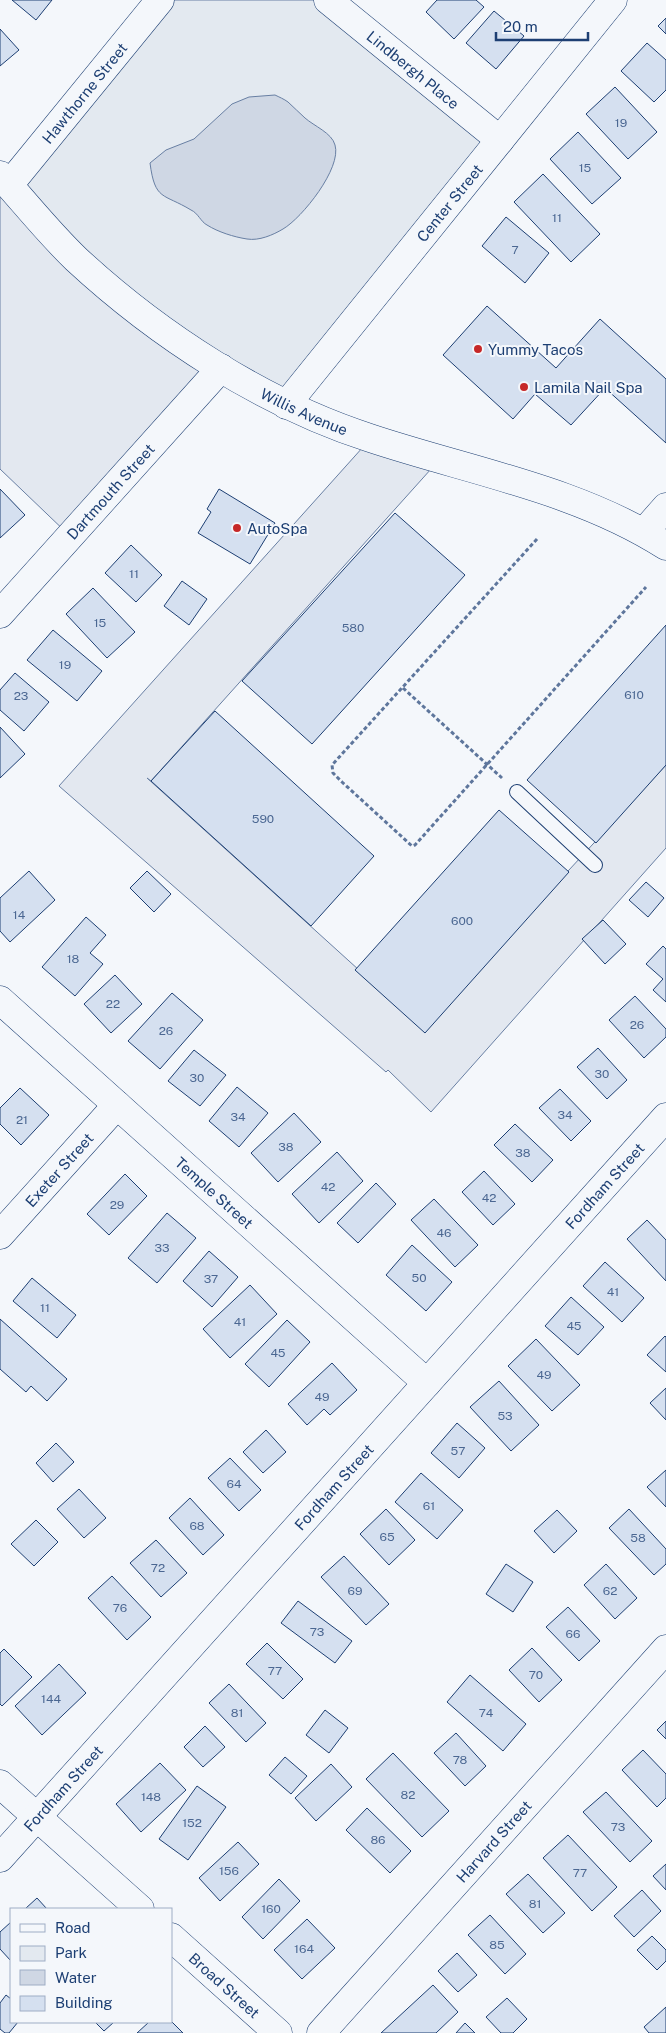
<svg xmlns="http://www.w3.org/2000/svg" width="666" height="2033" font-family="'Public Sans',sans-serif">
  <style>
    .green { fill: #e3e9f0; stroke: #687fa3 }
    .parking { fill: #e3e8f0; stroke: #687fa3 }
    .water { fill: #cfd7e4; stroke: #687fa3 }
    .building { fill: #d5e0f0; stroke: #1d3f73 }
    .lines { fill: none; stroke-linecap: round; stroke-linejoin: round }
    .lane-casing { stroke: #1d3f73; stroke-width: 16 }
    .street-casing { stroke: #1d3f73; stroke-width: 29 }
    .secondary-casing { stroke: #1d3f73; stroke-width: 29 }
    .path { stroke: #5e769c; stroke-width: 3; stroke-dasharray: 4 2.5; stroke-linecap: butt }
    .lane { stroke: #f4f7fb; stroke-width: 14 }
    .street { stroke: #f4f7fb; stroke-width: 28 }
    .secondary { stroke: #f4f7fb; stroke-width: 28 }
    .poi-dot { fill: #c62828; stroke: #f4f7fb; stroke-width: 2 }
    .labels { text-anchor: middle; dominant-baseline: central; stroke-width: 4; stroke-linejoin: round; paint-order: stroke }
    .number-label { font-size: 12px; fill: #4b6792 }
    .street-label { font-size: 15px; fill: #1d3f73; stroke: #f4f7fb }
    .poi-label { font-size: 15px; fill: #1d3f73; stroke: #f4f7fb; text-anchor: start }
  </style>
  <rect width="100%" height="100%" fill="#f4f7fb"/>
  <!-- green -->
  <path class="green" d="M 160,0 L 314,0 L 495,144 L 286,405 L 145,318 L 12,182 Z"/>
  <!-- parking -->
  <path class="parking" d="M 0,175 L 221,368 L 70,536 L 0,469 Z
    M 372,437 L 440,459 L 151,781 L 147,778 L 423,1028 L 666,765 L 666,848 L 431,1112 L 388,1070 L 386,1072 L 59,786 Z"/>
  <!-- water -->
  <path class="water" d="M 275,95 C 279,97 284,99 288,102 C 294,107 299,113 305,118 C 314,126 332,133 335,145 C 342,168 302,218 283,229 C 273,235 259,241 247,239 C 234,237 218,232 207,225 C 201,222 198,213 191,210 C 163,193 155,201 150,163 L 166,150 L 194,139 L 232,104 L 249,97 Z"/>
  <!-- building -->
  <path class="building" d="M 12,0 L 52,0 L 36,20 Z
    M 437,0 L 476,0 L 484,7 L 454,39 L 426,12 Z
    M 494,11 L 524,36 L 496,69 L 466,43 Z
    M 666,18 L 666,34 L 658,26 Z
    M 0,29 L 19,50 L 0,66 Z
    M 647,43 L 666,60 L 666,90 L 654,102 L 621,71 Z
    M 615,87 L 657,132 L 628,159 L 586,114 Z
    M 578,132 L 621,178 L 592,204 L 550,159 Z
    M 543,174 L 600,234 L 571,262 L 514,202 Z
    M 506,217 L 549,253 L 525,283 L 482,246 Z
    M 487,306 L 556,368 L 600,319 L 666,379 L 666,443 L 605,388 L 571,425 L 535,394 L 513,419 L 443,355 Z
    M 0,489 L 25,515 L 0,538 Z
    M 219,489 L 275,523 L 250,564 L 198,533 L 211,512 L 207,509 Z
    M 395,513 L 465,575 L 312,744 L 242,681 Z
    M 131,545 L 162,575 L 136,602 L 105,573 Z
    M 182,581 L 207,599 L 189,625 L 164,606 Z
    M 93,588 L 135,632 L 107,658 L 66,614 Z
    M 666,625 L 666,765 L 596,843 L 527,780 Z
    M 53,630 L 102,671 L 77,701 L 27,660 Z
    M 15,673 L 49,702 L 24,731 L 0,710 L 0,690 Z
    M 215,711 L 374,856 L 311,926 L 151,781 Z
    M 0,727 L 25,754 L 0,778 Z
    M 499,810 L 569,872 L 425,1033 L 355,970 Z
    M 29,871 L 55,900 L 10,942 L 0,931 L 0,898 Z
    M 147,871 L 171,894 L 154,912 L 130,888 Z
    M 646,882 L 664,898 L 648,917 L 629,900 Z
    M 86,917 L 106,935 L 90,953 L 103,964 L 75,996 L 42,967 Z
    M 603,920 L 626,944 L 605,964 L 582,939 Z
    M 663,946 L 666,949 L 666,1002 L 653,990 L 663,979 L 646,964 Z
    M 115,975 L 142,1004 L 111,1033 L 84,1004 Z
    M 172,993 L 203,1020 L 160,1069 L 128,1041 Z
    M 635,996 L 666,1029 L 666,1037 L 644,1058 L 609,1020 Z
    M 598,1048 L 627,1080 L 607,1099 L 577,1067 Z
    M 194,1050 L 226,1075 L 200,1106 L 168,1081 Z
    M 237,1087 L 268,1113 L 239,1147 L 209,1121 Z
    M 20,1088 L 49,1115 L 21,1145 L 0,1124 L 0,1108 Z
    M 560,1089 L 591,1121 L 571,1141 L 539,1108 Z
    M 294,1113 L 321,1142 L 278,1182 L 251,1153 Z
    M 515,1124 L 553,1160 L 532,1182 L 494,1145 Z
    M 337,1152 L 363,1181 L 319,1223 L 292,1194 Z
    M 484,1171 L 515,1204 L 493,1225 L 462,1192 Z
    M 125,1174 L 147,1196 L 109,1235 L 87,1214 Z
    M 376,1183 L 396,1204 L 358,1243 L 337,1223 Z
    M 434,1199 L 478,1245 L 455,1267 L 411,1220 Z
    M 167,1213 L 196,1238 L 157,1283 L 128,1258 Z
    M 647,1220 L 666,1240 L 666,1281 L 627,1239 Z
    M 412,1245 L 452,1282 L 426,1311 L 386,1275 Z
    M 209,1251 L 238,1277 L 212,1307 L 183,1281 Z
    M 605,1262 L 644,1298 L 622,1322 L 583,1286 Z
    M 32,1278 L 76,1315 L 57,1338 L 13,1301 Z
    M 250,1285 L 277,1314 L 230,1358 L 203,1329 Z
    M 571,1297 L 604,1327 L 578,1355 L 545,1326 Z
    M 0,1319 L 67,1379 L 47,1401 L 31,1386 L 26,1392 L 0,1369 Z
    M 287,1320 L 310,1342 L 269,1387 L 245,1364 Z
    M 665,1336 L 666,1337 L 666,1372 L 647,1355 Z
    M 536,1339 L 580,1385 L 552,1411 L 508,1366 Z
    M 332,1363 L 357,1390 L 330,1415 L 324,1409 L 307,1425 L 288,1404 Z
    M 499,1381 L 539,1425 L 511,1451 L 470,1407 Z
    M 666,1388 L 666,1420 L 650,1403 Z
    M 457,1423 L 485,1448 L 459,1478 L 431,1453 Z
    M 266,1430 L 286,1452 L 263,1473 L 243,1452 Z
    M 56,1443 L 74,1462 L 53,1482 L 36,1463 Z
    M 230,1458 L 261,1490 L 239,1511 L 208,1478 Z
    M 666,1470 L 666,1507 L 647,1487 Z
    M 421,1473 L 463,1510 L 437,1539 L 395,1502 Z
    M 79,1489 L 106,1518 L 84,1538 L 57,1509 Z
    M 190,1498 L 224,1535 L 203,1555 L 169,1518 Z
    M 386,1509 L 415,1540 L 389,1565 L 360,1534 Z
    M 629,1509 L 666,1549 L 666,1564 L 654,1575 L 609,1528 Z
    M 557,1510 L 577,1531 L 554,1553 L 534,1531 Z
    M 36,1520 L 58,1542 L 34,1566 L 11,1544 Z
    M 156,1540 L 187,1573 L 161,1597 L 130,1563 Z
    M 344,1556 L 389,1604 L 366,1625 L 321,1577 Z
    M 506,1564 L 533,1582 L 513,1612 L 486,1594 Z
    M 606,1564 L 637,1598 L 615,1619 L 584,1585 Z
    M 112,1576 L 151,1617 L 127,1640 L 88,1598 Z
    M 298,1601 L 352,1641 L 335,1663 L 281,1623 Z
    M 568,1607 L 600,1641 L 579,1661 L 546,1627 Z
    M 267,1643 L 303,1679 L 283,1699 L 246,1664 Z
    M 532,1648 L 562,1680 L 539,1702 L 509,1670 Z
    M 4,1649 L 32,1677 L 2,1706 L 0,1704 L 0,1653 Z
    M 59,1664 L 86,1693 L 42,1735 L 15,1706 Z
    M 470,1675 L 526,1724 L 503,1751 L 447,1702 Z
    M 229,1684 L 266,1723 L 246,1742 L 209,1703 Z
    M 325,1710 L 348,1728 L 329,1753 L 306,1735 Z
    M 666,1721 L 666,1739 L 657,1730 Z
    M 205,1726 L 225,1747 L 203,1767 L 184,1747 Z
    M 456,1733 L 486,1766 L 465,1786 L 434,1753 Z
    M 643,1750 L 666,1774 L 666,1798 L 657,1807 L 622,1770 Z
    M 393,1753 L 449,1811 L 422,1837 L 366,1779 Z
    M 285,1757 L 307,1776 L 291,1794 L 269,1775 Z
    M 160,1763 L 186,1790 L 141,1832 L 116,1804 Z
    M 331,1764 L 352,1787 L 316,1821 L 295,1798 Z
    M 197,1786 L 226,1807 L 188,1860 L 159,1839 Z
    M 606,1792 L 652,1841 L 630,1862 L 583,1812 Z
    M 367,1808 L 411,1851 L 390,1873 L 346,1830 Z
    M 568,1835 L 617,1887 L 592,1911 L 543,1858 Z
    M 238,1842 L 259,1864 L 220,1901 L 199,1878 Z
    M 666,1864 L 666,1890 L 653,1876 Z
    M 528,1874 L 565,1913 L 543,1933 L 506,1894 Z
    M 279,1879 L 300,1901 L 263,1939 L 242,1917 Z
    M 642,1890 L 661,1911 L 634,1937 L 614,1916 Z
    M 37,1898 L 47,1909 L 25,1909 Z
    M 490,1915 L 526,1954 L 505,1974 L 468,1935 Z
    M 307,1919 L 335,1948 L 302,1979 L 274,1950 Z
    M 11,1922 L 11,1961 L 0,1949 L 0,1932 Z
    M 652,1936 L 666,1950 L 666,1961 L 657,1970 L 637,1950 Z
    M 457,1953 L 477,1975 L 458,1992 L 438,1971 Z
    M 433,1985 L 458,2012 L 436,2033 L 381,2033 Z
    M 6,1995 L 11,1999 L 11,2022 L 18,2022 L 9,2033 L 5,2033 L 0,2029 L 0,2003 Z
    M 507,1998 L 527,2019 L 513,2033 L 501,2033 L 486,2017 Z
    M 666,2007 L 666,2033 L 649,2033 L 644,2027 Z
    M 171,2021 L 183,2033 L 137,2033 L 149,2022 Z
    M 95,2022 L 114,2022 L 104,2031 Z
    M 465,2023 L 475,2033 L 456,2033 Z"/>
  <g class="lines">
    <!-- lane casing -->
    <g class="lane-casing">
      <path id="lane" d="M 517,792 L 595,865"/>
    </g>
    <!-- street casing -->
    <g class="street-casing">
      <g id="street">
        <path id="s1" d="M 328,0 L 500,140"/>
        <path id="s2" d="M 9,185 L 160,0"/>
        <path id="s3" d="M 286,405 L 613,0"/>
        <path d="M 644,532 L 666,507"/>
        <path id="s4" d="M 0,614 L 221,368"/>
        <path id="s5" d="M 0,1000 L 427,1383"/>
        <path id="s6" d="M 0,1235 L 117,1105"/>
        <path d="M 0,1784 L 140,1909"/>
        <path id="s7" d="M 0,1858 L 666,1117"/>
        <path id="s8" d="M 171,1937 L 278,2033"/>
        <path id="s9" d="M 321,2033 L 666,1649"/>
      </g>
    </g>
    <!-- secondary casing -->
    <g class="secondary-casing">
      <g id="secondary">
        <path id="s10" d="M 0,175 C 25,203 49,233 76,259 C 158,335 264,404 370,438 C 469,471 577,489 666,546"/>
      </g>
    </g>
    <!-- path -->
    <path class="path" d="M 537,539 L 332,765 L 333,773 L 342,782 L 412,846 L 415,845 L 646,587
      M 403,688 L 502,778"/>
    <!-- lane -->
    <use href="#lane" class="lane"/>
    <!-- street -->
    <use href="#street" class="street"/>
    <!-- secondary -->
    <use href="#secondary" class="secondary"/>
  </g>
  <!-- markers -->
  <g class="poi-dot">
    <circle cx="478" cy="349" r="5"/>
    <circle cx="524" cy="387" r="5"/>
    <circle cx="237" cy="528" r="5"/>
  </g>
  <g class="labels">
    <!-- number labels -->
    <g class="number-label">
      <text x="621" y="123">19</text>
      <text x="585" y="168">15</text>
      <text x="557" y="218">11</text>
      <text x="515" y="250">7</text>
      <text x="134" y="574">11</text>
      <text x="100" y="623">15</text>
      <text x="353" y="628">580</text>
      <text x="65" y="665">19</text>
      <text x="634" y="695">610</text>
      <text x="21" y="696">23</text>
      <text x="263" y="819">590</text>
      <text x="19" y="915">14</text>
      <text x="462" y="921">600</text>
      <text x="73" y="959">18</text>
      <text x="113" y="1004">22</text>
      <text x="637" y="1025">26</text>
      <text x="166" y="1031">26</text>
      <text x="602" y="1074">30</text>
      <text x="197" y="1078">30</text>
      <text x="565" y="1115">34</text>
      <text x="238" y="1117">34</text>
      <text x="22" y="1120">21</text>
      <text x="286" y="1147">38</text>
      <text x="523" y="1153">38</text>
      <text x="328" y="1187">42</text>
      <text x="489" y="1198">42</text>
      <text x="117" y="1205">29</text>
      <text x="444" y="1233">46</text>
      <text x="162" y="1248">33</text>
      <text x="419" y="1278">50</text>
      <text x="211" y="1279">37</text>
      <text x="613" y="1292">41</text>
      <text x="45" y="1308">11</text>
      <text x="240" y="1322">41</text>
      <text x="574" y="1326">45</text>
      <text x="278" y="1353">45</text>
      <text x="544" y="1375">49</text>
      <text x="322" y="1397">49</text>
      <text x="505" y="1416">53</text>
      <text x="458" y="1451">57</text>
      <text x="234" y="1484">64</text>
      <text x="429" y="1506">61</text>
      <text x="197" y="1526">68</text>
      <text x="387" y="1537">65</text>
      <text x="638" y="1538">58</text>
      <text x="158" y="1568">72</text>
      <text x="355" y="1591">69</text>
      <text x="610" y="1591">62</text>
      <text x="120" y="1608">76</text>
      <text x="317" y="1632">73</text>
      <text x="573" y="1634">66</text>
      <text x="275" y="1671">77</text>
      <text x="536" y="1675">70</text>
      <text x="51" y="1699">144</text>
      <text x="237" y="1713">81</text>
      <text x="486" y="1713">74</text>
      <text x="460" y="1760">78</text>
      <text x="408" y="1795">82</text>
      <text x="151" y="1797">148</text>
      <text x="192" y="1823">152</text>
      <text x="618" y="1827">73</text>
      <text x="378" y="1840">86</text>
      <text x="229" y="1871">156</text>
      <text x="580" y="1873">77</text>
      <text x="535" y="1904">81</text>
      <text x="271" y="1909">160</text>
      <text x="497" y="1945">85</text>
      <text x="304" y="1949">164</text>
    </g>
    <!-- street labels -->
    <g class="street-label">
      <text stroke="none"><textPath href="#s1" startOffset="110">Lindbergh Place</textPath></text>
      <text stroke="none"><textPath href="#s2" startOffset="119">Hawthorne Street</textPath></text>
      <text stroke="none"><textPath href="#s3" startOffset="260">Center Street</textPath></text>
      <text stroke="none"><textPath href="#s10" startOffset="389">Willis Avenue</textPath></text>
      <text stroke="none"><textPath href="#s4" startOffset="165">Dartmouth Street</textPath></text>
      <text stroke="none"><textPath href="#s6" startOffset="88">Exeter Street</textPath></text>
      <text stroke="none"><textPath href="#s7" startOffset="904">Fordham Street</textPath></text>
      <text stroke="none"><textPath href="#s5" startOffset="288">Temple Street</textPath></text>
      <text stroke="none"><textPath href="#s7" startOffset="499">Fordham Street</textPath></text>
      <text stroke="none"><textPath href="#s7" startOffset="94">Fordham Street</textPath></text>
      <text stroke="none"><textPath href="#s9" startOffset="258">Harvard Street</textPath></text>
      <text stroke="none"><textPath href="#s8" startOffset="72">Broad Street</textPath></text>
    </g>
    <!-- poi labels -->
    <g class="poi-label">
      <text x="488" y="349">Yummy Tacos</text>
      <text x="534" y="387">Lamila Nail Spa</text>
      <text x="247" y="528">AutoSpa</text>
    </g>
  </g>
  <!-- legend -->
  <rect x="10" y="1908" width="162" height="115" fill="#f4f7fb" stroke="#9eadc5"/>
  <rect x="20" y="1924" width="25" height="8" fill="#f4f7fb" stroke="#9eadc5"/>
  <text x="55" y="1933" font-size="15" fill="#1d3f73">Road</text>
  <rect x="20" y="1946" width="25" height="15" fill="#e3e9f0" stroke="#9eadc5"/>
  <text x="55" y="1958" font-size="15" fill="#1d3f73">Park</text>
  <rect x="20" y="1970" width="25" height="15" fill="#cfd7e4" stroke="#9eadc5"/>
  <text x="55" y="1983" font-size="15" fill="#1d3f73">Water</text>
  <rect x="20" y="1996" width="25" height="15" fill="#d5e0f0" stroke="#9eadc5"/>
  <text x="55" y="2008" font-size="15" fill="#1d3f73">Building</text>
  <!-- scale -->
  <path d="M496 32v8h92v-8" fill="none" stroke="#1d3f73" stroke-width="2.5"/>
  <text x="503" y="32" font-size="15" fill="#1d3f73" stroke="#f4f7fb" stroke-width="4" paint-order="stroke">20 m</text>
</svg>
